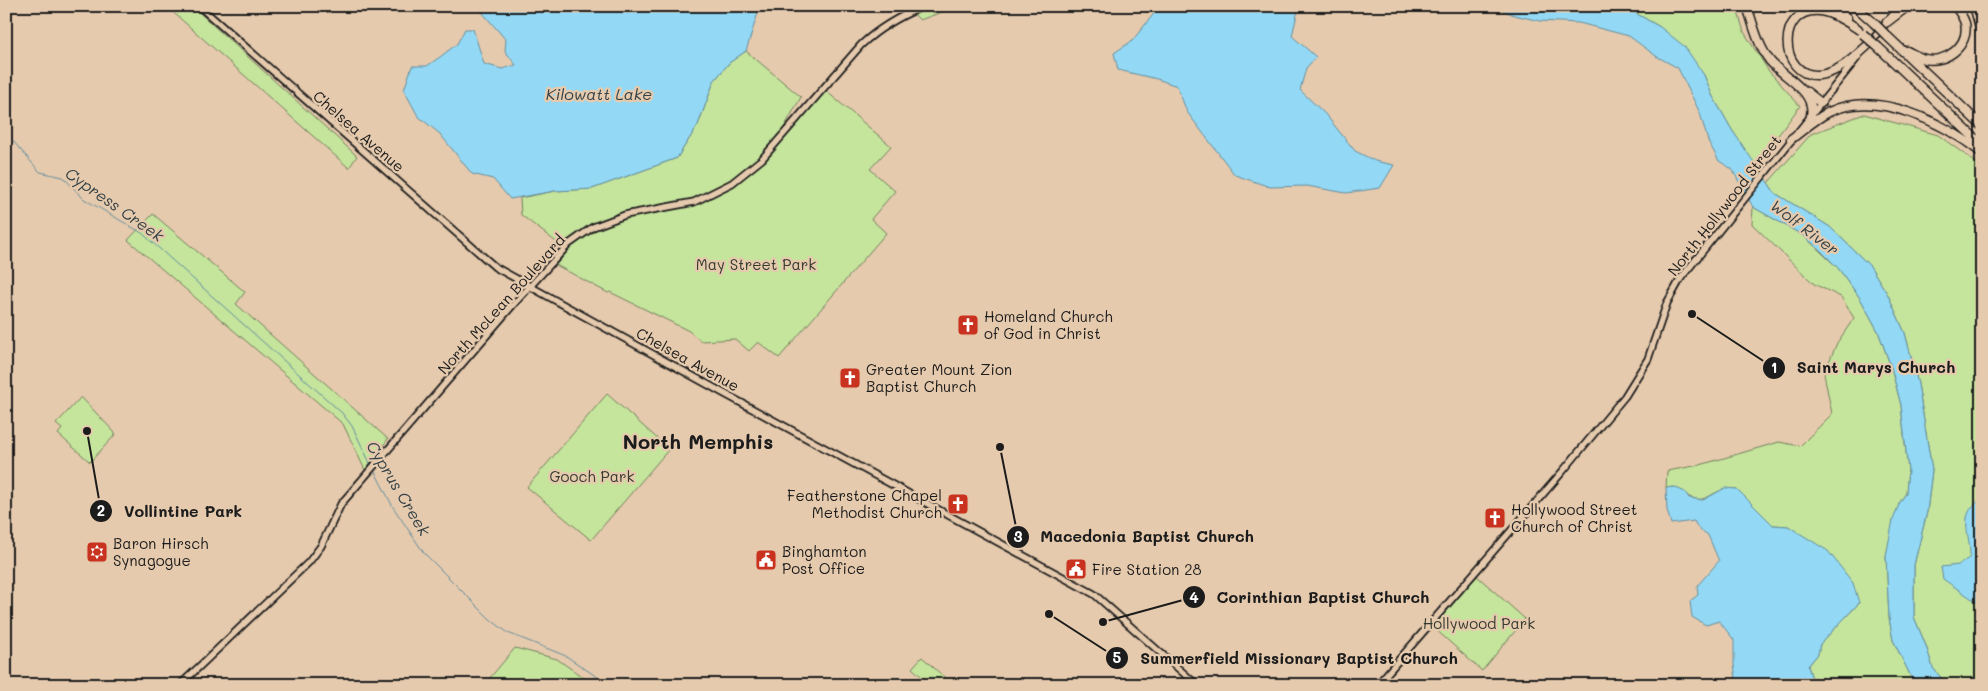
<svg xmlns="http://www.w3.org/2000/svg" width="1988" height="691" font-family="Mali,sans-serif">
  <style>
    .green { fill: #c5e49c; stroke: #70805c }
    .water { fill: #93d9f5; stroke: #638d9e }
    .lines { fill: none; stroke-linecap: round; stroke-linejoin: round }
    .stream { stroke: #638d9e; stroke-width: 1 }
    .secondary-casing { stroke: #1c1c1c; stroke-width: 9 }
    .highway-casing { stroke: #1c1c1c; stroke-width: 11 }
    .secondary { stroke: #e6caad; stroke-width: 5.5 }
    .highway { stroke: #e6caad; stroke-width: 8 }
    .highway-bridge-casing { stroke: #1c1c1c; stroke-width: 11; stroke-linecap: butt }
    .highway-bridge { stroke: #e6caad; stroke-width: 8 }
    .labels { text-anchor: middle; dominant-baseline: central; stroke-width: 4.5; stroke-linejoin: round; paint-order: stroke }
    .street-label { font-size: 15px; fill: #1c1c1c; stroke: #e6caad }
    .park-label { font-size: 15px; fill: #353a2f; stroke: #e6caad }
    .poi-label { font-size: 15px; fill: #1c1c1c; stroke: #e6caad; text-anchor: start }
    .water-label { font-size: 16px; font-style: italic; fill: #344247; stroke: #e6caad }
    .district-label { font-size: 20px; font-weight: bold; fill: #1c1c1c; stroke: #e6caad }
    .leader { fill: none; stroke: #1c1c1c; stroke-width: 2 }
    .callout-dot { fill: #1c1c1c; stroke: #e6caad; stroke-width: 2 }
    .mark-label { font-size: 15px; text-anchor: middle; font-weight: bold; fill: #fff }
    .callout-label { font-size: 16px; text-anchor: middle; font-weight: bold; fill: #1c1c1c; stroke: #e6caad; stroke-width: 4.5; stroke-linejoin: round; paint-order: stroke }
  </style>
  <rect width="100%" height="100%" fill="#e6caad"/>
  <filter id="ink" filterUnits="userSpaceOnUse"><feTurbulence type="fractalNoise" baseFrequency=".02" numOctaves="2"/><feDisplacementMap in="SourceGraphic" scale="10" xChannelSelector="R" yChannelSelector="G"/><feConvolveMatrix kernelMatrix="1 2 1 2 8 2 1 2 1" color-interpolation-filters="sRGB"/></filter>
  <g filter="url(#ink)">
    <!-- green -->
    <path class="green" d="M 166,6 L 192,6 L 357,156 L 349,168 Z
      M 905,6 L 958,6 L 920,20 Z
      M 1623,6 L 1736,6 L 1744,32 L 1768,70 L 1800,106 L 1755,166 L 1732,130 L 1712,95 L 1704,75 L 1660,27 Z
      M 746,51 L 801,97 L 767,158 L 826,91 L 891,146 L 870,169 L 895,191 L 871,219 L 886,233 L 779,358 L 758,342 L 749,351 L 735,339 L 701,341 L 689,331 L 610,292 L 608,293 L 556,265 L 568,251 L 521,215 L 520,198 L 555,191 L 592,189 L 677,158 L 698,125 L 714,81 L 729,63 Z
      M 1864,114 L 1938,135 L 1982,167 L 1982,685 L 1947,685 L 1933,668 L 1926,646 L 1914,617 L 1914,565 L 1927,512 L 1932,470 L 1918,384 L 1905,333 L 1888,295 L 1870,266 L 1830,227 L 1775,193 L 1768,183 L 1811,134 Z
      M 1753,207 L 1804,236 L 1838,268 L 1860,298 L 1878,331 L 1891,367 L 1901,405 L 1908,470 L 1906,493 L 1899,504 L 1886,556 L 1889,618 L 1893,640 L 1915,685 L 1814,685 L 1808,666 L 1818,654 L 1820,644 L 1859,603 L 1810,541 L 1788,526 L 1773,525 L 1737,489 C 1705,486 1710,515 1674,487 L 1666,488 L 1667,471 L 1700,465 L 1779,442 L 1800,446 L 1832,414 L 1824,374 L 1837,343 L 1854,318 L 1841,297 L 1814,284 L 1752,224 Z
      M 153,214 L 245,292 L 236,304 L 388,439 L 365,470 L 343,424 L 128,240 Z
      M 607,394 L 669,449 L 591,540 L 527,487 Z
      M 81,397 L 116,434 L 90,462 L 58,434 L 62,429 L 56,424 Z
      M 1477,576 L 1525,619 L 1482,671 L 1433,627 Z
      M 515,648 L 557,659 L 594,685 L 484,685 Z
      M 922,657 L 953,685 L 931,685 L 912,668 Z"/>
    <!-- water -->
    <path class="water" d="M 483,6 L 760,6 L 746,51 L 729,63 L 714,81 L 698,125 L 677,158 L 592,189 L 555,191 L 510,199 L 493,179 L 472,174 L 440,134 L 418,116 L 404,90 L 412,66 L 427,66 L 440,57 L 457,44 L 465,29 L 473,29 L 484,64 L 502,69 L 516,65 L 505,51 L 506,40 L 482,12 Z
      M 1160,6 L 1299,6 L 1292,36 L 1316,57 L 1306,68 L 1300,90 L 1325,114 L 1355,151 L 1375,161 L 1394,165 L 1380,188 L 1346,193 L 1307,186 L 1270,187 L 1235,175 L 1187,112 L 1177,86 L 1157,79 L 1118,70 L 1114,53 L 1132,41 Z
      M 1494,6 L 1623,6 L 1660,27 L 1685,47 L 1704,75 L 1712,95 L 1732,130 L 1775,193 L 1830,227 L 1870,266 L 1888,295 L 1905,333 L 1918,384 L 1932,470 L 1927,512 L 1914,565 L 1914,617 L 1926,646 L 1933,668 L 1947,685 L 1915,685 L 1893,640 L 1889,618 L 1886,556 L 1893,520 L 1899,504 L 1906,493 L 1908,470 L 1901,405 L 1891,367 L 1878,331 L 1860,298 L 1838,268 L 1820,250 L 1804,236 L 1753,207 L 1732,169 L 1719,161 L 1708,141 L 1700,113 L 1678,68 L 1656,56 L 1629,36 L 1579,23 L 1540,21 L 1514,15 Z
      M 1674,487 L 1685,492 L 1689,498 L 1703,500 L 1725,488 L 1737,489 L 1773,525 L 1788,526 L 1828,551 L 1853,583 L 1859,603 L 1820,644 L 1818,654 L 1808,666 L 1814,685 L 1737,685 L 1734,665 L 1734,640 L 1719,621 L 1706,625 L 1692,617 L 1690,601 L 1698,595 L 1697,586 L 1719,561 L 1708,535 L 1698,528 L 1694,521 L 1671,524 L 1667,510 L 1666,488 Z
      M 1982,499 L 1982,602 L 1978,603 L 1943,579 L 1941,567 L 1959,565 L 1970,557 C 1971,534 1956,514 1982,499 Z"/>
    <g class="lines">
      <!-- stream -->
      <path class="stream" d="M 6,133 L 40,172 L 63,177 L 84,199 L 142,233 L 342,413 L 352,426 L 371,465
        M 374,470 L 393,507 L 424,553 L 490,619 L 508,633 L 566,656 L 609,685"/>
      <!-- secondary casing -->
      <g class="secondary-casing">
        <path id="secondary" d="M 199,6 L 495,267 L 725,394 L 1094,594 L 1197,685
          M 1869,44 L 1900,6
          M 180,685 L 309,562 L 321,546 L 341,504 L 512,306 L 569,244 L 593,227 L 625,215 L 694,202 L 732,183 L 762,159 L 861,45 C 880,27 900,16 924,6
          M 1377,685 L 1563,471 L 1625,396 L 1648,359 L 1667,303 L 1681,278 L 1858,57"/>
      </g>
      <!-- highway casing -->
      <g class="highway-casing">
        <path id="highway" d="M 1747,6 C 1753,24 1758,46 1770,61 C 1783,77 1816,91 1811,115
          M 1833,6 L 1847,18
          M 1855,6 L 1874,23
          M 1974,6 L 1982,34
          M 1887,22 L 1908,6
          M 1858,29 C 1847,22 1834,13 1820,11 C 1776,6 1778,78 1819,75 C 1838,73 1854,58 1867,46
          M 1887,36 L 1982,126
          M 1878,47 L 1982,145
          M 1907,51 C 1913,54 1919,58 1925,59 C 1945,64 1970,46 1965,23 C 1963,17 1959,11 1955,6
          M 1807,92 L 1821,103
          M 1791,139 C 1803,130 1815,119 1829,112 C 1878,89 1944,123 1982,153"/>
      </g>
      <!-- secondary -->
      <use href="#secondary" class="secondary"/>
      <!-- highway -->
      <use href="#highway" class="highway"/>
      <!-- highway-bridge casing -->
      <g class="highway-bridge-casing">
        <path id="highway-bridge" d="M 1874,23 L 1887,36
          M 1863,34 L 1878,47"/>
      </g>
      <!-- highway-bridge -->
      <use href="#highway-bridge" class="highway-bridge"/>
    </g>
  </g>
  <!-- icons -->
  <defs>
    <g id="church-square" transform="scale(1.125)"><rect x="-9" y="-9" width="18" height="18" rx="4" fill="#c8321e" stroke="#e6caad"/><path d="M-1.2-6h2.4v3.5h3.3v2.4h-3.3V6h-2.4V-.1h-3.3v-2.4h3.3Z" fill="#fff"/></g>
    <g id="synagogue-square" transform="scale(1.125)"><rect x="-9" y="-9" width="18" height="18" rx="4" fill="#c8321e" stroke="#e6caad"/><path d="M0-6.5L5.6 3.2H-5.6ZM0 6.5L5.6-3.2H-5.6Z" fill="#fff"/></g>
    <g id="civic-square" transform="scale(1.125)"><rect x="-9" y="-9" width="18" height="18" rx="4" fill="#c8321e" stroke="#e6caad"/><path d="M-.6-6.5H3V-4.5H.6V-3L4-1V1h2V6H-6V1h2V-1L-.6-3ZM-1.2 2.5V6h2.4V2.5Z" fill="#fff"/></g>
  </defs>
  <g fill-rule="evenodd">
    <use href="#church-square" x="968" y="325"/>
    <use href="#church-square" x="850" y="378"/>
    <use href="#church-square" x="958" y="504"/>
    <use href="#church-square" x="1495" y="518"/>
    <use href="#synagogue-square" x="97" y="552"/>
    <use href="#civic-square" x="766" y="560"/>
    <use href="#civic-square" x="1076" y="569"/>
  </g>
  <g class="labels">
    <!-- street labels -->
    <g class="street-label">
      <text transform="translate(359 131) rotate(41)">Chelsea Avenue</text>
      <text transform="translate(1724 205) rotate(-52)">North Hollywood Street</text>
      <text transform="translate(501 304) rotate(-48)">North McLean Boulevard</text>
      <text transform="translate(688 359) rotate(29)">Chelsea Avenue</text>
    </g>
    <!-- park labels -->
    <g class="park-label">
      <text x="756" y="264">May Street Park</text>
      <text x="592" y="476">Gooch Park</text>
      <text x="1479" y="623">Hollywood Park</text>
    </g>
    <!-- poi labels -->
    <g class="poi-label">
      <text x="984" y="316">Homeland Church<tspan x="984" dy="17">of God in Christ</tspan></text>
      <text x="866" y="369">Greater Mount Zion<tspan x="866" dy="17">Baptist Church</tspan></text>
      <text x="942" y="495" text-anchor="end">Featherstone Chapel<tspan x="942" dy="17">Methodist Church</tspan></text>
      <text x="1511" y="509">Hollywood Street<tspan x="1511" dy="17">Church of Christ</tspan></text>
      <text x="113" y="543">Baron Hirsch<tspan x="113" dy="17">Synagogue</tspan></text>
      <text x="782" y="551">Binghamton<tspan x="782" dy="17">Post Office</tspan></text>
      <text x="1092" y="569">Fire Station 28</text>
    </g>
    <!-- water labels -->
    <g class="water-label">
      <text x="599" y="93">Kilowatt Lake</text>
      <text transform="translate(115 204) rotate(35)">Cypress Creek</text>
      <text transform="translate(1805 227) rotate(37)">Wolf River</text>
      <text transform="translate(399 488) rotate(59)">Cyprus Creek</text>
    </g>
    <!-- district labels -->
    <g class="district-label">
      <text x="698" y="441">North Memphis</text>
    </g>
  </g>
  <!-- callouts -->
  <path class="leader" d="M1692 314L1774 368M87 431L101 511M1000 447L1018 537M1103 622L1194 597M1049 614L1117 658"/>
  <g class="callout-dot">
    <circle cx="1692" cy="314" r="5"/>
    <circle cx="87" cy="431" r="5"/>
    <circle cx="1000" cy="447" r="5"/>
    <circle cx="1103" cy="622" r="5"/>
    <circle cx="1049" cy="614" r="5"/>
    <circle cx="1774" cy="368" r="12"/>
    <circle cx="101" cy="511" r="12"/>
    <circle cx="1018" cy="537" r="12"/>
    <circle cx="1194" cy="597" r="12"/>
    <circle cx="1117" cy="658" r="12"/>
  </g>
  <g class="mark-label">
    <text x="1774" y="373">1</text>
    <text x="101" y="516">2</text>
    <text x="1018" y="542">3</text>
    <text x="1194" y="603">4</text>
    <text x="1117" y="663">5</text>
  </g>
  <g class="callout-label">
    <text x="1876" y="373">Saint Marys Church</text>
    <text x="183" y="517">Vollintine Park</text>
    <text x="1147" y="542">Macedonia Baptist Church</text>
    <text x="1323" y="603">Corinthian Baptist Church</text>
    <text x="1299" y="664">Summerfield Missionary Baptist Church</text>
  </g>
  <!-- margin -->
  <rect width="1988" height="691" fill="none" stroke="#e6caad" stroke-width="25"/>
  <rect x="12" y="12" width="1963" height="666" fill="none" stroke="#1c1c1c" stroke-width="2" filter="url(#ink)"/>
</svg>
